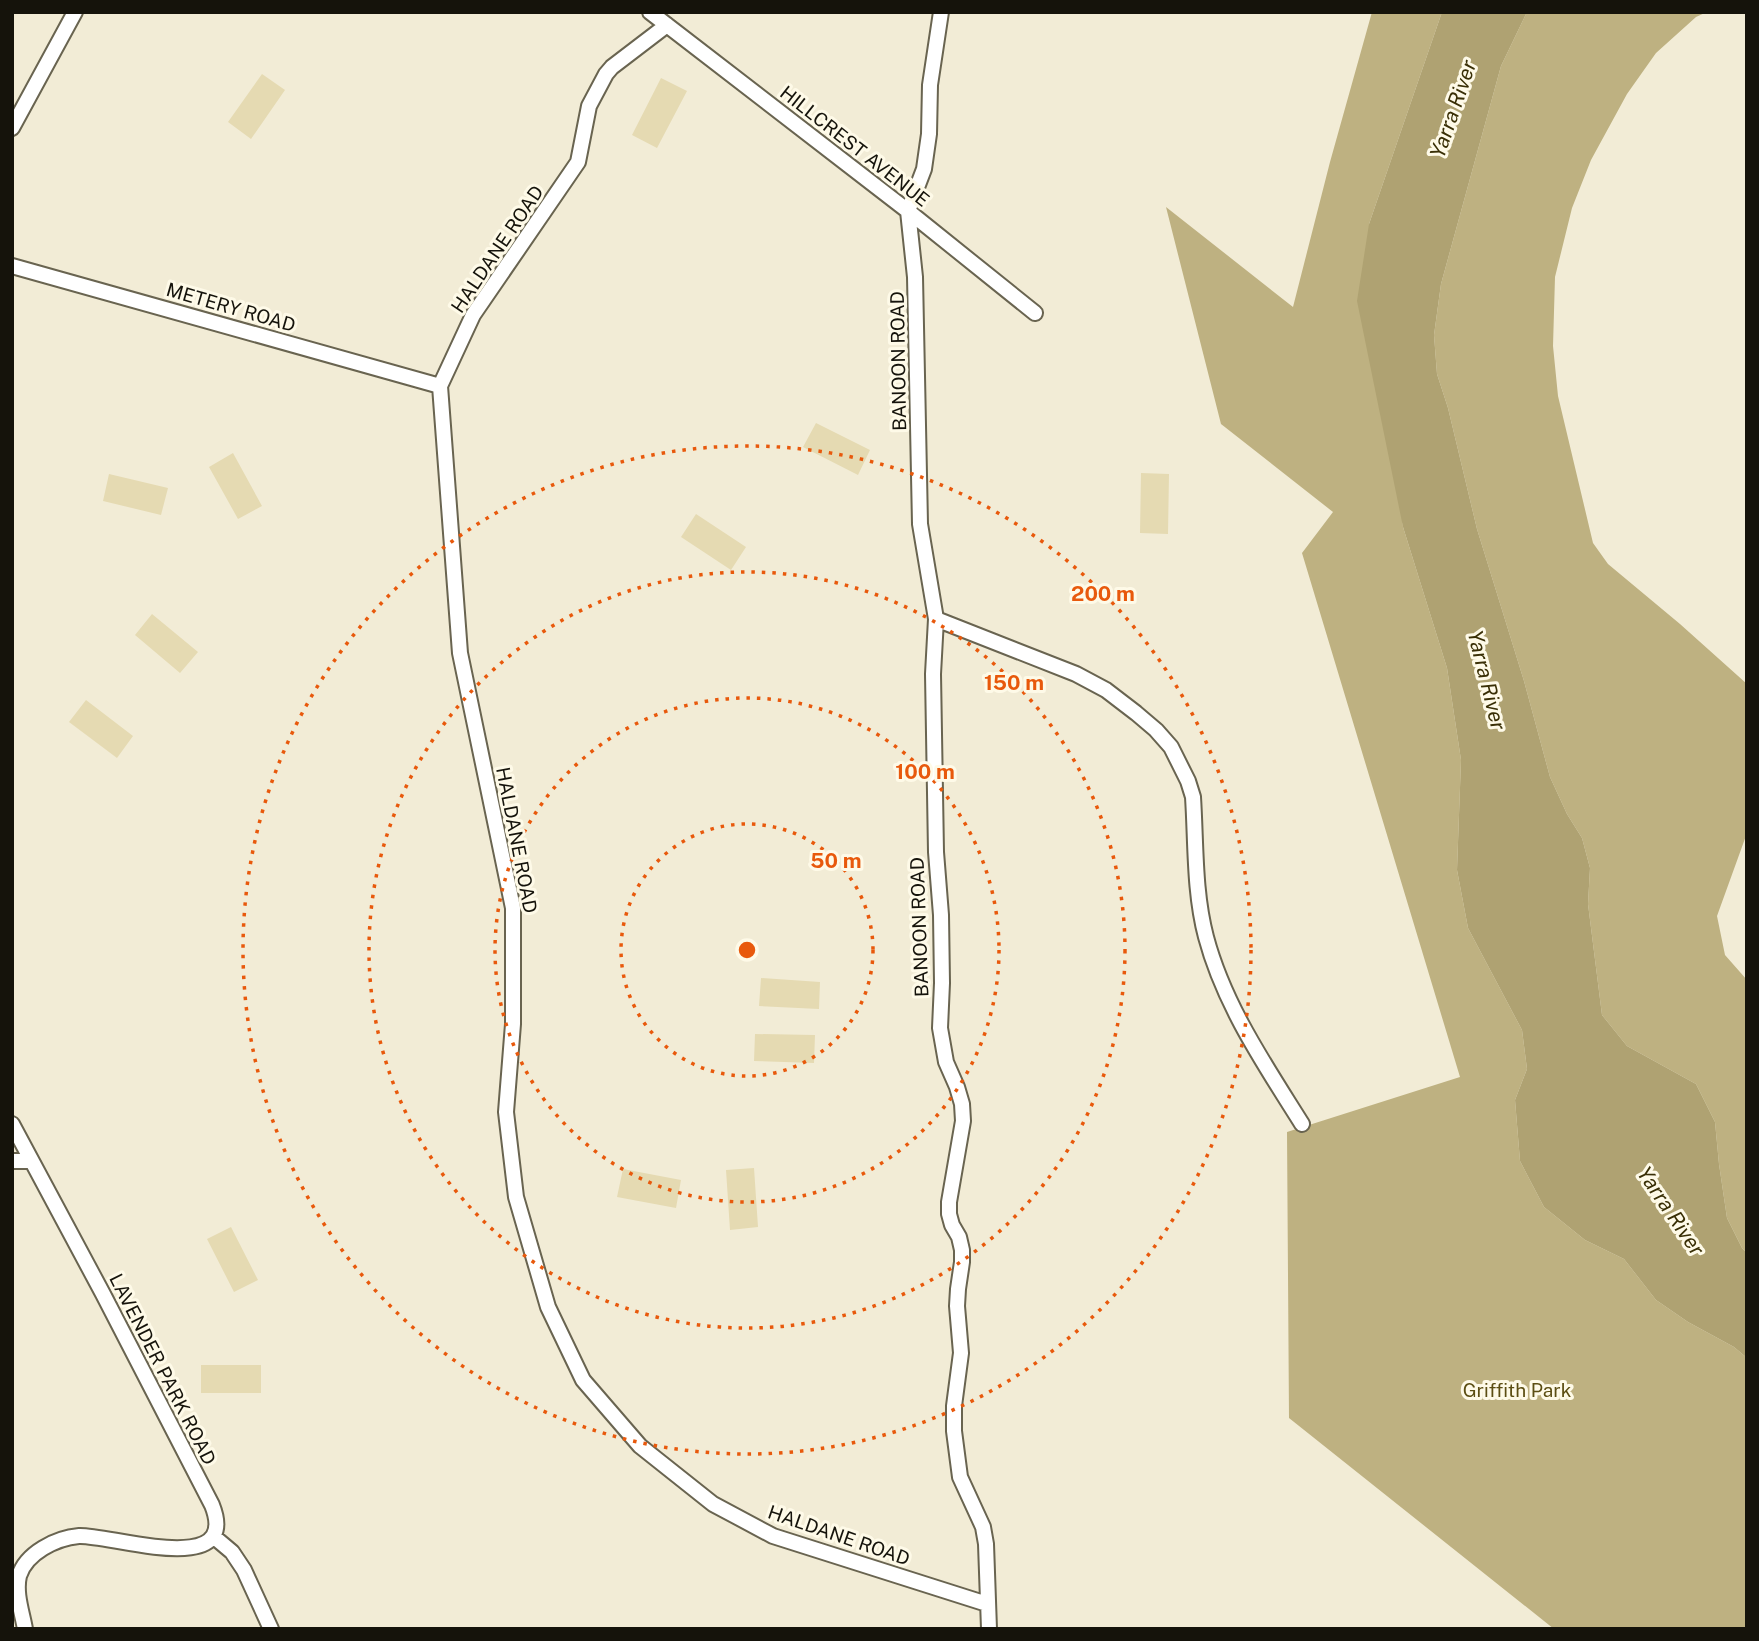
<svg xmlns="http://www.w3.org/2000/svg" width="1759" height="1641" font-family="'Public Sans',sans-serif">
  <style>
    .green { fill: #e5dab2 }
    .forest { fill: #beb181 }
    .water { fill: #afa272 }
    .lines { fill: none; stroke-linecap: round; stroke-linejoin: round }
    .minor-casing { stroke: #696450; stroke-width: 18 }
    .minor { stroke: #fff; stroke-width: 14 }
    .ring { fill: none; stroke: #e8590c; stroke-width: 3.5; stroke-dasharray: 3.5 7 }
    .labels { text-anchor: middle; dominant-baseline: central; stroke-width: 6; stroke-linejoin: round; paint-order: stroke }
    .street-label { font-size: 19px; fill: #15130b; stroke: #fefae8 }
    .park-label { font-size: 19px; fill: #5c4e13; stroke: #fefae8 }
    .water-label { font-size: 21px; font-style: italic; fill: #392f06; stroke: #fefae8 }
    .centre { fill: #e8590c; stroke: #fefae8; stroke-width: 3.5 }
    .ring-label { font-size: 21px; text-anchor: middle; font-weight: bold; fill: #e8590c; stroke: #fefae8; stroke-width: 6; stroke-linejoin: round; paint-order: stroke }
  </style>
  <rect width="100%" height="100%" fill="#f2ecd6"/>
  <!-- green -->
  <path class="green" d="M 262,74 L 285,90 L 251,139 L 228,122 Z
    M 661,78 L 687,91 L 657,148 L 632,135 Z
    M 816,423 L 870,450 L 858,475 L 803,447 Z
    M 233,453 L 262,506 L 238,519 L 209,467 Z
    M 1141,473 L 1169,474 L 1168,534 L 1140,533 Z
    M 109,474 L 168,488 L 161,515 L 103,501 Z
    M 696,514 L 746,547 L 731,570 L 681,537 Z
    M 152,614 L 198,652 L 180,673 L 135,635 Z
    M 86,700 L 133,736 L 117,758 L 69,722 Z
    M 761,978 L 820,982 L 819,1009 L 759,1006 Z
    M 755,1034 L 815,1035 L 814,1063 L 754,1061 Z
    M 754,1168 L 758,1227 L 730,1230 L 726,1170 Z
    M 623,1169 L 681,1180 L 676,1208 L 617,1197 Z
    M 231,1227 L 258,1280 L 234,1292 L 207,1239 Z
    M 201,1365 L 261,1365 L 261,1393 L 201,1393 Z"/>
  <!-- forest -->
  <path class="forest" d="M 1372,12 L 1442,12 L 1369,224 L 1403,527 L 1447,668 L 1461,760 L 1457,870 L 1468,928 L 1522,1030 L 1527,1069 L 1515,1100 L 1520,1161 L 1544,1207 L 1585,1240 L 1624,1259 L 1656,1300 L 1688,1322 L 1734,1347 L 1747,1358 L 1747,1629 L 1554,1629 L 1289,1418 L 1287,1132 L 1460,1077 L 1302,553 L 1333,512 L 1221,424 L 1166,207 L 1293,307 L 1330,162 Z
    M 1527,12 L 1707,12 L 1696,17 L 1656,53 L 1627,94 L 1591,160 L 1572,208 L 1555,277 L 1553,346 L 1558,396 L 1593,543 L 1608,564 L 1680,624 L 1747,684 L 1747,833 L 1717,916 L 1725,955 L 1747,980 L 1747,1253 L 1742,1248 L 1727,1218 L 1719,1164 L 1715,1122 L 1696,1084 L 1627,1046 L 1602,1015 L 1588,904 L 1590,868 L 1582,838 L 1567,814 L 1550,777 L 1524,681 L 1477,529 L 1448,408 L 1437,374 L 1434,335 L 1441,284 L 1501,66 Z"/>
  <!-- water -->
  <path class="water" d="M 1442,12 L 1527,12 L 1501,66 L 1441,284 L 1434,335 L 1437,374 L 1448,408 L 1477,529 L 1524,681 L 1550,777 L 1567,814 L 1582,838 L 1590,868 L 1588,904 L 1602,1015 L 1627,1046 L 1696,1084 L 1715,1122 L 1719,1164 L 1727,1218 L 1742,1248 L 1747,1253 L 1747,1358 L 1734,1347 L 1688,1322 L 1656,1300 L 1624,1259 L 1585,1240 L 1544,1207 L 1520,1161 L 1515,1100 L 1527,1069 L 1522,1030 L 1468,928 L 1457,870 L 1461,760 L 1447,668 L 1403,527 L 1357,301 L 1369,224 Z"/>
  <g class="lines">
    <!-- minor casing -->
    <g class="minor-casing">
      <path id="minor" d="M 650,12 L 908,211 L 1035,313
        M 941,12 L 930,85 L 929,134 L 924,169 L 908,211 L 915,277 L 920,524 L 936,619 L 933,674 L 936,852 L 941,915 L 942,983 L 940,1028 L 946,1062 L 957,1087 L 962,1104 L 963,1121 L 949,1202 L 949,1214 L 952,1225 L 959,1237 L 962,1250 L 962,1262 L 958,1289 L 957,1306 L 961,1353 L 954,1406 L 954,1431 L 960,1477 L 983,1527 L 986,1544 L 989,1629
        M 667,25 L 612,67 L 606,74 L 589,106 L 578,162 L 473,315 L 440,386 L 460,653 L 513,908 L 513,1024 L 506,1112 L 516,1197 L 548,1307 L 583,1380 L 640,1446 L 713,1504 L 773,1536 L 987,1604
        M 12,128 L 75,12
        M 12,266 L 440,386
        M 936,619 L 1076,674 L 1106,690 L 1136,713 L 1156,730 L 1171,747 L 1188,781 L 1193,797 C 1196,843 1194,892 1206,937 C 1224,1005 1265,1065 1302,1124
        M 12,1124 L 103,1294 L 212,1505 C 242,1580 109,1534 79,1536 C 56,1538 26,1553 19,1576 C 15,1593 22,1612 25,1629
        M 12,1161 L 31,1161
        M 213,1536 L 232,1552 L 244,1570 L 271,1629"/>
    </g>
    <!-- minor -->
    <use href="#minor" class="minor"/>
  </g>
  <!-- distance rings -->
  <g class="ring">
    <circle cx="747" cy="950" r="126"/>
    <circle cx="747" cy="950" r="252"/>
    <circle cx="747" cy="950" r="378"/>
    <circle cx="747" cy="950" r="504"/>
  </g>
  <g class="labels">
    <!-- street labels -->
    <g class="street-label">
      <text transform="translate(855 146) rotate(38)">HILLCREST AVENUE</text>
      <text transform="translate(497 249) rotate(-56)">HALDANE ROAD</text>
      <text transform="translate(231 307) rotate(16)">METERY ROAD</text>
      <text transform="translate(898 361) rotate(-91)">BANOON ROAD</text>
      <text transform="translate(517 840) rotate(79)">HALDANE ROAD</text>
      <text transform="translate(919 927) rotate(-92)">BANOON ROAD</text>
      <text transform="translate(163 1369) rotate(63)">LAVENDER PARK ROAD</text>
      <text transform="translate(839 1535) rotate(19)">HALDANE ROAD</text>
    </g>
    <!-- park labels -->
    <g class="park-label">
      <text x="1517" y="1390">Griffith Park</text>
    </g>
    <!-- water labels -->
    <g class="water-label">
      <text transform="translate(1453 109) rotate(-71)">Yarra River</text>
      <text transform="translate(1487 680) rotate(76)">Yarra River</text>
      <text transform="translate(1671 1211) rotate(56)">Yarra River</text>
    </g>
  </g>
  <circle cx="747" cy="950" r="10" class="centre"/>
  <g class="ring-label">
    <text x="1103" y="601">200 m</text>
    <text x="1014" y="690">150 m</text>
    <text x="925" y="779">100 m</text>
    <text x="836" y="868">50 m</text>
  </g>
  <!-- border -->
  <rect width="1759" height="1641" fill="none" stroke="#15130b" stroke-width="28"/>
</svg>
